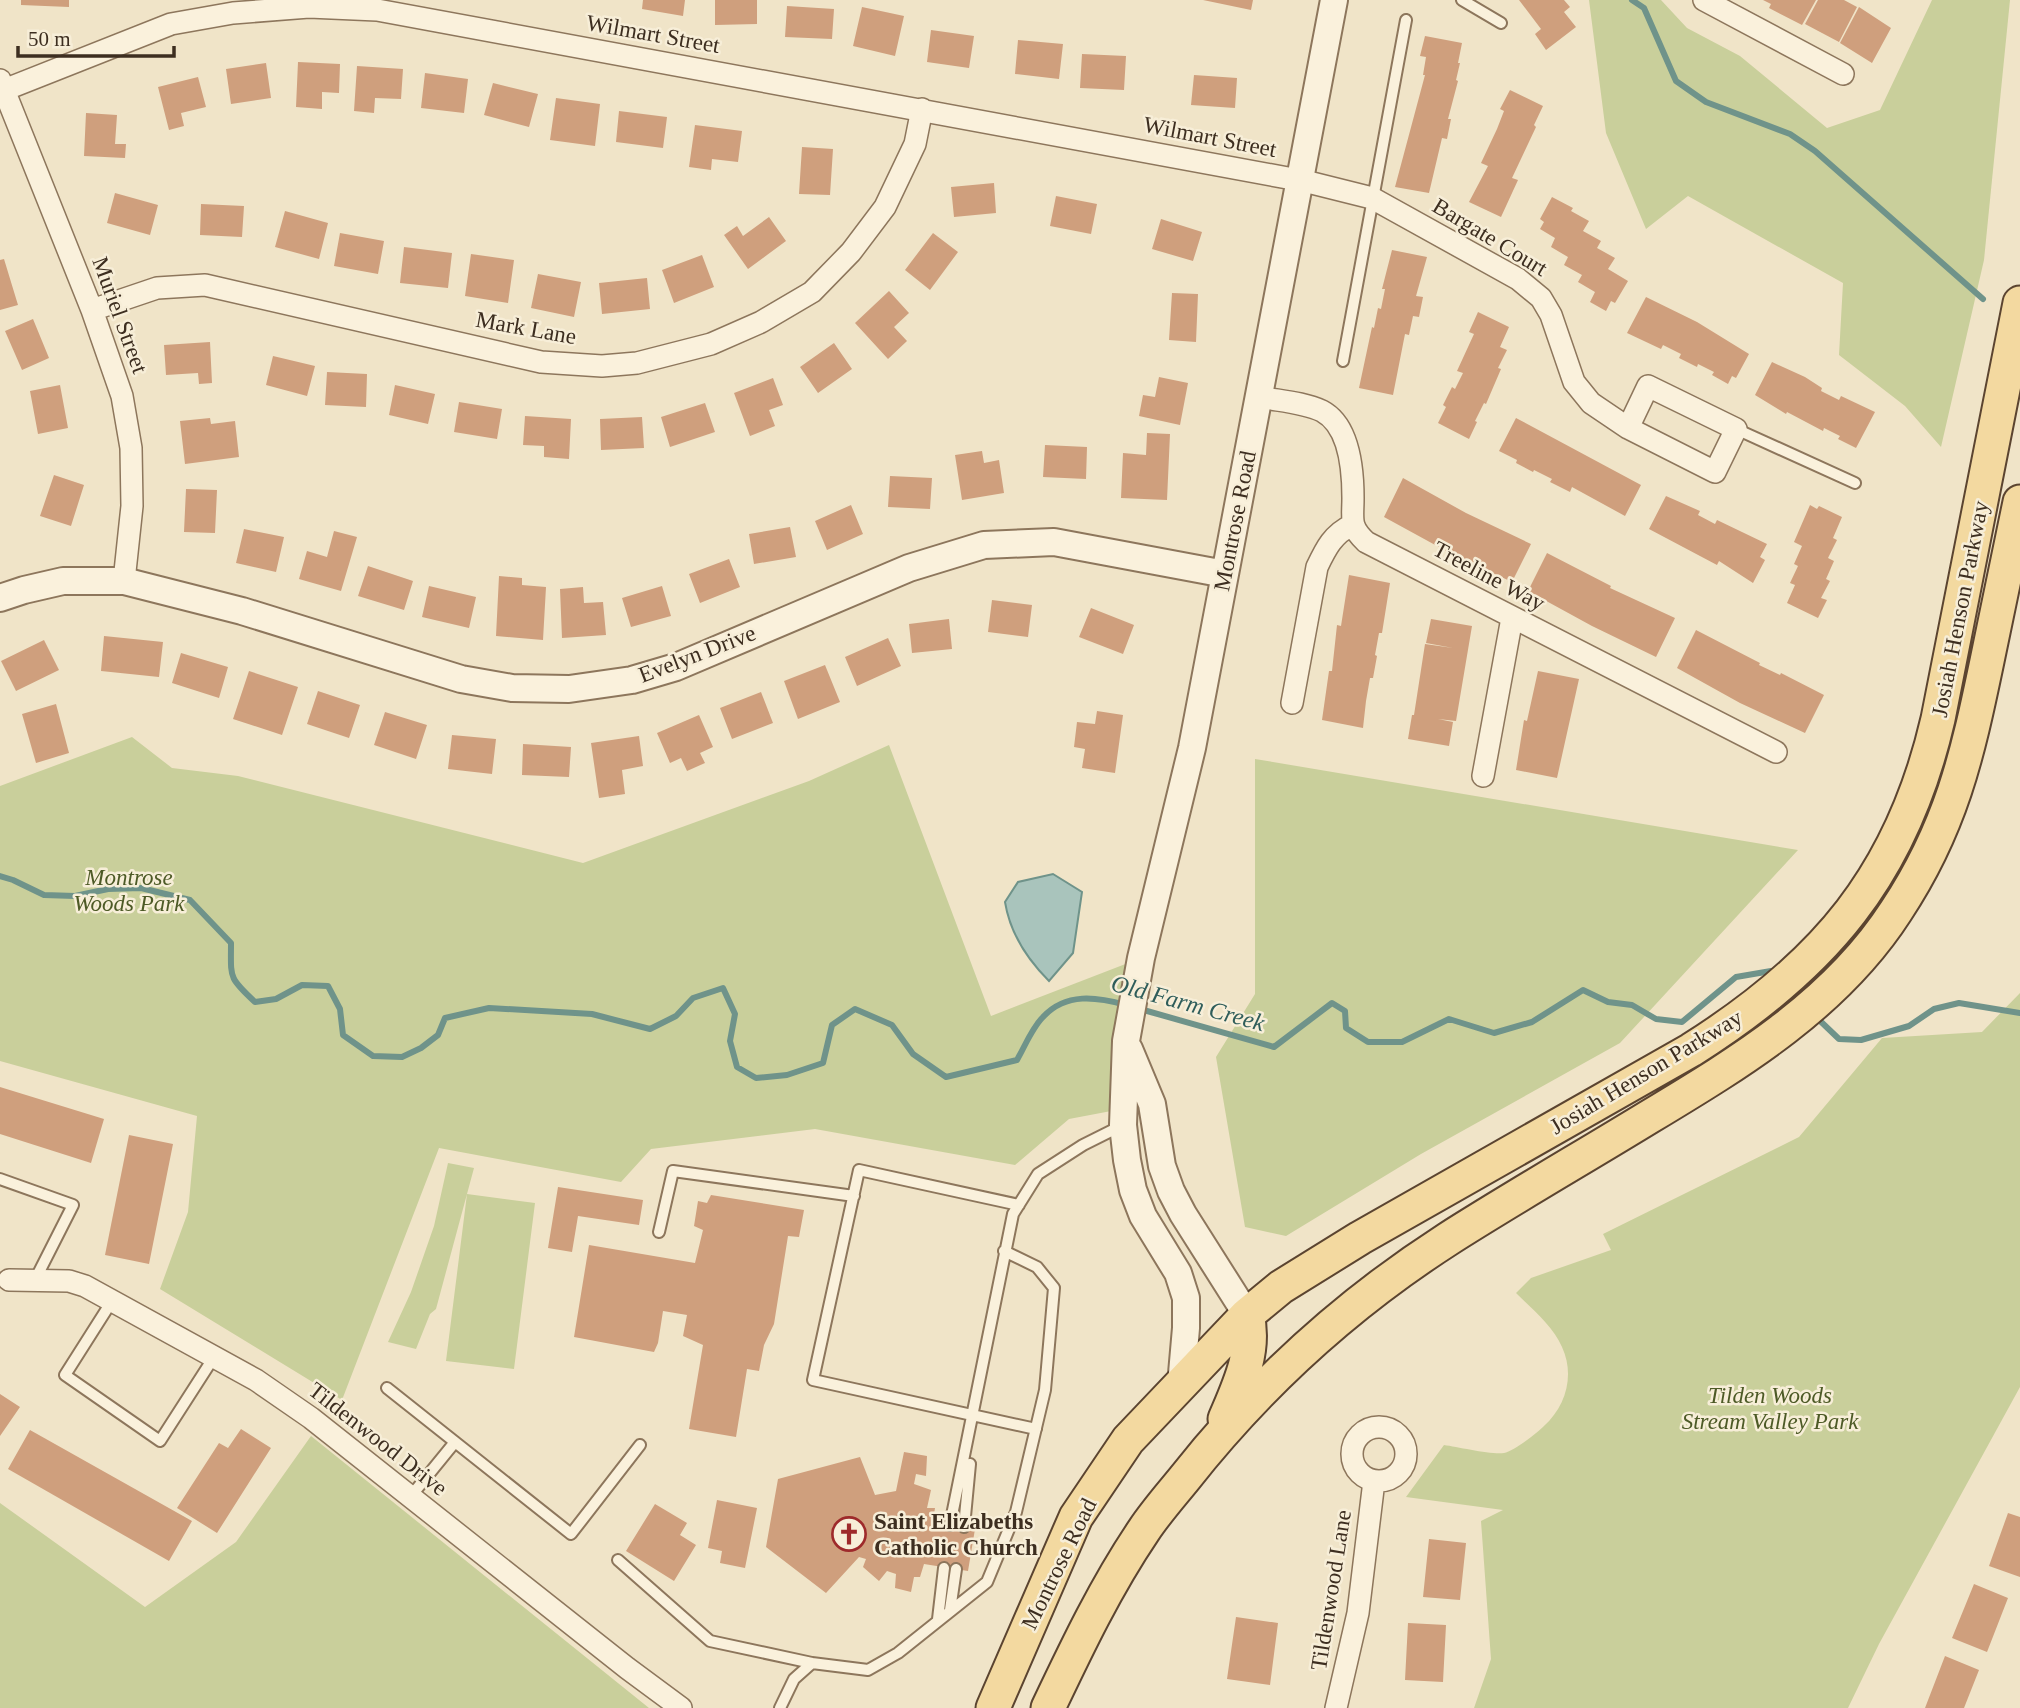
<svg xmlns="http://www.w3.org/2000/svg" width="2020" height="1708" font-family="Georgia,serif">
  <style>
    .green { fill: #c9cf9b }
    .water { fill: #a9c4bc; stroke: #6f938a; stroke-width: 2 }
    .lines { fill: none; stroke-linecap: round; stroke-linejoin: round }
    .stream { stroke: #6f938a; stroke-width: 6 }
    .building { fill: #cf9f7d }
    .service-casing { stroke: #8d765c; stroke-width: 14 }
    .minor-casing { stroke: #8d765c; stroke-width: 24 }
    .tertiary-casing { stroke: #8d765c; stroke-width: 30 }
    .primary-casing { stroke: #5b4430; stroke-width: 37 }
    .service { stroke: #faf1dc; stroke-width: 10 }
    .minor { stroke: #faf1dc; stroke-width: 21 }
    .tertiary { stroke: #faf1dc; stroke-width: 26 }
    .primary { stroke: #f3d9a0; stroke-width: 33 }
    .labels { text-anchor: middle; dominant-baseline: central; stroke-width: 5; stroke-linejoin: round; paint-order: stroke }
    .street-label { font-size: 23px; fill: #3d2e20; stroke: #f7eed8 }
    .park-label { font-size: 23px; font-style: italic; fill: #4d5a26; stroke: #f7eed8 }
    .poi-label { font-size: 23px; font-weight: bold; fill: #3d2e20; stroke: #f7eed8; text-anchor: start }
    .water-label { font-size: 24px; font-style: italic; fill: #2f5d5a; stroke: #f7eed8 }
  </style>
  <rect width="100%" height="100%" fill="#f0e4c8"/>
  <!-- green -->
  <path class="green" d="M 1589,0 L 1661,0 L 1687,28 L 1740,56 L 1827,128 L 1880,110 L 1932,0 L 2010,0 L 1984,260 L 1941,447 L 1905,406 L 1839,355 L 1843,283 L 1688,196 L 1646,229 L 1606,133 Z
    M 132,737 L 172,768 L 238,776 L 583,863 L 809,781 L 889,745 L 991,1016 L 1141,958 L 1127,1108 L 1069,1119 L 1015,1165 L 815,1129 L 651,1149 L 621,1182 L 439,1148 L 342,1400 L 160,1289 L 188,1212 L 197,1116 L 0,1061 L 0,786 Z
    M 1255,759 L 1798,850 L 1620,1043 L 1421,1154 L 1286,1236 L 1245,1227 L 1216,1057 L 1255,994 Z
    M 2020,993 L 2020,1387 L 1879,1644 L 1848,1708 L 1474,1708 L 1491,1659 L 1481,1521 L 1503,1510 L 1406,1497 L 1444,1445 C 1458,1447 1492,1455 1504,1453 C 1514,1451 1537,1433 1544,1426 C 1566,1406 1575,1375 1562,1347 C 1553,1326 1532,1309 1516,1293 L 1531,1278 L 1611,1250 L 1603,1234 L 1799,1137 L 1882,1038 L 1982,1032 Z
    M 448,1163 L 474,1168 L 436,1309 L 430,1314 L 416,1349 L 388,1342 L 411,1292 L 434,1226 Z
    M 467,1194 L 535,1203 L 514,1369 L 446,1361 Z
    M 311,1436 L 649,1708 L 0,1708 L 0,1503 L 145,1607 L 236,1542 Z"/>
  <!-- water -->
  <path class="water" d="M 1053,874 L 1082,892 L 1073,953 L 1049,981 C 1027,959 1010,933 1005,902 L 1018,882 Z"/>
  <g class="lines">
    <!-- stream -->
    <path class="stream" d="M 1632,0 L 1644,8 L 1676,81 L 1706,102 L 1790,134 L 1815,151 L 1983,299
      M 0,876 L 13,880 L 44,895 L 75,896 L 108,889 L 141,888 L 190,900 L 231,943 C 231,978 228,977 255,1002 L 276,999 L 302,985 L 328,986 L 340,1009 L 343,1035 L 373,1056 L 402,1057 L 421,1048 L 438,1035 L 445,1018 L 489,1008 L 592,1014 L 650,1029 L 676,1016 L 693,998 L 723,988 L 735,1014 L 730,1041 L 737,1067 L 756,1078 L 787,1075 L 823,1063 L 832,1025 L 855,1009 L 892,1025 L 913,1054 L 946,1077 L 1017,1060 C 1025,1046 1032,1028 1043,1017 C 1066,992 1097,997 1126,1005
      M 1140,1009 L 1274,1047 L 1332,1003 L 1345,1011 L 1346,1028 L 1368,1042 L 1402,1042 L 1449,1019 L 1494,1033 L 1532,1022 L 1583,990 L 1608,1002 L 1632,1005 L 1656,1019 L 1682,1022 L 1736,977 L 1771,971 L 1775,976
      M 1815,1016 L 1839,1039 L 1861,1040 L 1909,1026 L 1934,1009 L 1959,1003 L 2020,1013"/>
  </g>
  <!-- building -->
  <path class="building" d="M 21,0 L 69,0 L 69,7 L 21,5 Z
    M 643,0 L 685,0 L 683,16 L 642,9 Z
    M 715,0 L 757,0 L 757,24 L 715,25 Z
    M 1203,0 L 1253,0 L 1251,10 Z
    M 1519,0 L 1564,0 L 1570,7 L 1564,12 L 1576,27 L 1546,50 L 1535,34 L 1541,29 Z
    M 1763,0 L 1816,0 L 1802,25 L 1769,8 L 1771,4 Z
    M 1818,0 L 1844,0 L 1857,7 L 1839,42 L 1805,24 Z
    M 787,6 L 834,9 L 832,39 L 785,37 Z
    M 862,7 L 904,16 L 895,56 L 853,46 Z
    M 1859,7 L 1891,28 L 1872,63 L 1840,43 Z
    M 931,30 L 974,36 L 969,68 L 927,62 Z
    M 1425,36 L 1462,43 L 1458,63 L 1460,63 L 1456,80 L 1458,81 L 1448,119 L 1451,119 L 1447,139 L 1442,138 L 1429,193 L 1395,187 L 1425,75 L 1423,75 L 1426,57 L 1420,56 Z
    M 1018,40 L 1063,44 L 1059,79 L 1015,74 Z
    M 1082,54 L 1126,56 L 1124,90 L 1080,88 Z
    M 298,62 L 340,64 L 339,93 L 322,92 L 322,109 L 296,107 Z
    M 266,63 L 271,98 L 231,104 L 226,69 Z
    M 357,66 L 403,69 L 401,99 L 375,98 L 374,113 L 354,111 Z
    M 425,73 L 468,79 L 464,113 L 421,108 Z
    M 1194,75 L 1237,78 L 1235,108 L 1191,105 Z
    M 198,77 L 206,107 L 181,113 L 184,126 L 169,130 L 158,87 Z
    M 493,83 L 538,94 L 529,127 L 484,115 Z
    M 1510,90 L 1543,106 L 1534,125 L 1536,127 L 1512,178 L 1518,180 L 1501,217 L 1469,202 L 1488,166 L 1481,163 L 1497,129 L 1504,111 L 1500,109 Z
    M 556,98 L 600,104 L 595,146 L 550,140 Z
    M 619,111 L 667,117 L 663,148 L 616,142 Z
    M 86,113 L 117,115 L 115,144 L 126,144 L 125,158 L 84,156 Z
    M 695,125 L 742,131 L 738,162 L 712,159 L 711,170 L 689,167 Z
    M 802,147 L 833,149 L 830,195 L 799,194 Z
    M 994,183 L 996,213 L 954,217 L 951,187 Z
    M 115,193 L 158,205 L 150,235 L 107,223 Z
    M 1056,196 L 1097,204 L 1091,234 L 1050,226 Z
    M 1552,197 L 1573,208 L 1571,211 L 1589,221 L 1583,231 L 1601,241 L 1597,248 L 1615,258 L 1608,269 L 1628,281 L 1615,303 L 1611,301 L 1606,311 L 1590,302 L 1595,292 L 1578,282 L 1582,275 L 1564,265 L 1568,257 L 1551,247 L 1555,238 L 1540,229 L 1544,222 L 1540,219 Z
    M 201,204 L 244,206 L 242,237 L 200,235 Z
    M 285,211 L 328,223 L 319,259 L 275,247 Z
    M 769,217 L 786,241 L 748,269 L 724,235 L 737,226 L 743,236 Z
    M 1161,219 L 1202,232 L 1193,261 L 1152,249 Z
    M 340,233 L 384,241 L 378,274 L 334,266 Z
    M 933,233 L 958,252 L 930,290 L 905,270 Z
    M 404,247 L 452,253 L 448,288 L 400,283 Z
    M 1392,250 L 1427,257 L 1416,296 L 1423,297 L 1419,317 L 1413,316 L 1409,335 L 1405,334 L 1393,395 L 1359,388 L 1372,327 L 1374,328 L 1378,308 L 1381,309 L 1385,289 L 1382,289 Z
    M 471,254 L 514,260 L 508,303 L 465,296 Z
    M 702,255 L 714,287 L 674,303 L 662,270 Z
    M 4,259 L 18,305 L 0,310 L 0,260 Z
    M 538,274 L 581,282 L 574,317 L 531,308 Z
    M 647,278 L 650,309 L 602,314 L 599,283 Z
    M 889,291 L 909,313 L 894,327 L 907,341 L 888,359 L 855,323 Z
    M 1172,293 L 1198,294 L 1196,342 L 1169,340 Z
    M 1646,297 L 1697,322 L 1749,354 L 1736,378 L 1732,376 L 1728,384 L 1712,375 L 1714,372 L 1698,364 L 1697,367 L 1679,358 L 1681,354 L 1663,345 L 1661,349 L 1627,333 Z
    M 1478,312 L 1509,327 L 1500,347 L 1507,350 L 1498,368 L 1501,369 L 1486,404 L 1484,403 L 1475,421 L 1477,422 L 1469,439 L 1438,423 L 1446,407 L 1443,405 L 1452,387 L 1455,389 L 1463,373 L 1457,371 L 1474,334 L 1469,332 Z
    M 33,319 L 49,358 L 22,370 L 5,331 Z
    M 210,342 L 212,383 L 199,384 L 198,373 L 166,375 L 164,345 Z
    M 834,343 L 852,369 L 818,393 L 800,367 Z
    M 273,356 L 315,366 L 307,396 L 266,385 Z
    M 1772,362 L 1805,377 L 1822,388 L 1821,391 L 1839,400 L 1841,396 L 1875,412 L 1856,448 L 1838,439 L 1840,436 L 1824,428 L 1823,431 L 1787,412 L 1786,414 L 1755,395 Z
    M 327,372 L 367,374 L 366,407 L 325,405 Z
    M 1159,377 L 1188,383 L 1180,425 L 1139,416 L 1143,395 L 1155,397 Z
    M 773,378 L 783,405 L 769,410 L 775,426 L 750,436 L 734,393 Z
    M 60,385 L 68,428 L 38,434 L 30,391 Z
    M 395,385 L 435,394 L 428,424 L 389,415 Z
    M 459,402 L 502,409 L 497,439 L 454,432 Z
    M 705,403 L 715,432 L 670,447 L 661,417 Z
    M 525,416 L 571,419 L 569,459 L 544,457 L 544,446 L 523,445 Z
    M 642,417 L 644,448 L 601,450 L 600,419 Z
    M 210,418 L 211,424 L 235,421 L 239,457 L 185,464 L 180,421 Z
    M 1516,418 L 1641,485 L 1625,516 L 1572,487 L 1570,492 L 1550,482 L 1552,479 L 1534,470 L 1533,472 L 1516,463 L 1517,460 L 1499,451 Z
    M 1147,433 L 1170,434 L 1167,500 L 1121,498 L 1123,453 L 1146,455 Z
    M 1045,445 L 1087,447 L 1086,479 L 1043,477 Z
    M 982,451 L 984,463 L 999,460 L 1004,493 L 962,500 L 955,455 Z
    M 54,475 L 84,485 L 71,526 L 40,516 Z
    M 890,476 L 932,478 L 930,509 L 888,507 Z
    M 1403,478 L 1466,513 L 1531,544 L 1512,582 L 1448,552 L 1384,517 Z
    M 186,489 L 217,490 L 215,533 L 184,532 Z
    M 1666,496 L 1700,511 L 1698,515 L 1715,524 L 1717,520 L 1767,544 L 1760,557 L 1765,560 L 1753,583 L 1719,561 L 1717,565 L 1649,529 Z
    M 851,505 L 863,534 L 827,550 L 815,521 Z
    M 1810,505 L 1817,509 L 1819,506 L 1842,517 L 1833,538 L 1837,540 L 1828,558 L 1834,561 L 1826,579 L 1830,581 L 1821,598 L 1827,600 L 1818,618 L 1787,603 L 1795,585 L 1790,583 L 1798,566 L 1794,564 L 1802,546 L 1794,542 Z
    M 790,527 L 796,557 L 754,564 L 749,534 Z
    M 244,529 L 284,537 L 276,572 L 236,563 Z
    M 334,531 L 357,537 L 341,591 L 299,579 L 307,551 L 327,557 Z
    M 1547,553 L 1611,586 L 1610,588 L 1675,618 L 1656,657 L 1592,626 L 1528,591 Z
    M 729,559 L 740,587 L 700,603 L 689,574 Z
    M 368,566 L 413,581 L 404,610 L 358,596 Z
    M 1349,575 L 1390,583 L 1382,633 L 1379,633 L 1375,655 L 1377,656 L 1373,678 L 1370,678 L 1366,701 L 1363,728 L 1322,720 L 1329,671 L 1332,671 L 1337,625 L 1341,626 Z
    M 499,576 L 522,578 L 522,585 L 546,587 L 543,640 L 496,636 Z
    M 429,586 L 476,597 L 469,628 L 422,617 Z
    M 662,586 L 671,616 L 631,627 L 622,598 Z
    M 583,587 L 584,603 L 603,602 L 606,635 L 562,638 L 560,589 Z
    M 992,600 L 1032,605 L 1028,637 L 988,632 Z
    M 1091,608 L 1134,625 L 1123,654 L 1079,637 Z
    M 949,619 L 952,649 L 912,653 L 909,624 Z
    M 1431,619 L 1472,626 L 1456,721 L 1438,719 L 1453,722 L 1449,746 L 1408,739 L 1412,715 L 1414,715 L 1425,644 L 1453,648 L 1426,643 Z
    M 1696,630 L 1760,663 L 1759,665 L 1780,675 L 1781,673 L 1824,695 L 1805,733 L 1740,703 L 1677,668 Z
    M 104,636 L 163,642 L 159,677 L 101,671 Z
    M 888,638 L 901,666 L 857,686 L 845,657 Z
    M 44,640 L 59,670 L 16,691 L 1,661 Z
    M 181,653 L 228,667 L 219,698 L 172,683 Z
    M 825,665 L 840,702 L 798,719 L 784,681 Z
    M 249,671 L 298,687 L 282,735 L 233,719 Z
    M 1538,671 L 1579,679 L 1557,778 L 1516,770 L 1524,720 L 1527,721 Z
    M 318,691 L 360,705 L 349,738 L 307,724 Z
    M 761,692 L 773,723 L 732,739 L 720,708 Z
    M 56,704 L 69,753 L 36,763 L 22,714 Z
    M 1097,711 L 1123,715 L 1115,773 L 1082,768 L 1085,749 L 1074,747 L 1077,722 L 1095,724 Z
    M 385,712 L 427,725 L 416,759 L 374,745 Z
    M 699,715 L 713,747 L 700,753 L 705,763 L 687,771 L 681,758 L 670,763 L 657,733 Z
    M 452,735 L 496,739 L 492,774 L 448,769 Z
    M 639,736 L 643,766 L 622,770 L 625,794 L 599,798 L 591,743 Z
    M 523,744 L 571,747 L 569,777 L 522,775 Z
    M 0,1087 L 104,1119 L 91,1163 L 0,1134 Z
    M 129,1135 L 173,1144 L 149,1264 L 105,1255 Z
    M 558,1187 L 643,1200 L 639,1225 L 578,1216 L 572,1252 L 548,1248 Z
    M 711,1195 L 804,1210 L 799,1237 L 788,1236 L 774,1324 L 764,1345 L 759,1371 L 747,1369 L 736,1437 L 689,1429 L 703,1345 L 683,1336 L 687,1315 L 663,1311 L 658,1343 L 654,1352 L 574,1337 L 589,1245 L 695,1263 L 703,1230 L 694,1226 L 698,1201 L 707,1203 Z
    M 0,1394 L 20,1407 L 0,1436 Z
    M 241,1429 L 271,1448 L 217,1533 L 177,1508 L 219,1443 L 228,1448 Z
    M 30,1430 L 192,1521 L 169,1561 L 8,1469 Z
    M 904,1452 L 927,1456 L 926,1476 L 916,1474 L 914,1484 L 931,1490 L 927,1508 L 935,1508 L 933,1521 L 975,1529 L 968,1571 L 924,1564 L 920,1577 L 914,1577 L 911,1592 L 895,1588 L 896,1574 L 887,1571 L 879,1581 L 863,1567 L 866,1559 L 859,1557 L 826,1593 L 766,1547 L 778,1479 L 860,1457 L 875,1495 L 896,1491 Z
    M 717,1500 L 757,1508 L 745,1568 L 720,1563 L 722,1551 L 708,1548 Z
    M 655,1504 L 687,1523 L 680,1535 L 696,1545 L 674,1581 L 626,1551 Z
    M 2008,1513 L 2020,1517 L 2020,1577 L 1989,1566 Z
    M 1429,1539 L 1466,1543 L 1460,1600 L 1423,1597 Z
    M 1974,1584 L 2008,1598 L 1987,1652 L 1952,1638 Z
    M 1236,1617 L 1278,1623 L 1270,1685 L 1227,1679 Z
    M 1408,1623 L 1446,1625 L 1443,1682 L 1405,1680 Z
    M 1945,1656 L 1979,1670 L 1964,1708 L 1925,1708 Z"/>
  <g class="lines">
    <!-- service casing -->
    <g class="service-casing">
      <path id="service" d="M 1462,0 L 1501,23
        M 1343,361 L 1406,20
        M 1736,429 L 1855,483
        M 0,1179 L 73,1205 L 35,1280
        M 1019,1205 L 859,1170 L 813,1380 L 1036,1429
        M 659,1232 L 673,1171 L 854,1196
        M 112,1301 L 65,1375 L 160,1441 L 214,1357
        M 387,1388 L 571,1534 L 640,1445
        M 411,1496 L 455,1442
        M 950,1525 L 1013,1214 L 1038,1174 L 1083,1145 L 1121,1126
        M 964,1527 L 970,1464
        M 618,1560 L 710,1641 L 812,1663
        M 950,1610 L 956,1569
        M 938,1619 L 944,1568
        M 780,1708 L 794,1679 L 812,1663 L 868,1670 L 898,1653 L 987,1582 L 1016,1512 L 1045,1390 L 1054,1288 L 1037,1267 L 1004,1251"/>
    </g>
    <!-- minor casing -->
    <g class="minor-casing">
      <path id="minor" d="M 1704,0 L 1843,74
        M 0,80 L 92,310 L 122,396 L 131,448 L 132,506 L 124,581
        M 4,90 L 171,24 L 233,13 L 309,7 L 377,10 L 1304,181 L 1372,198 L 1518,279 L 1541,298 L 1551,315 L 1574,382 L 1591,403 L 1628,428 L 1715,472 L 1736,429 L 1648,386 L 1628,428
        M 92,310 L 157,288 L 205,285 L 541,362 L 602,366 L 637,363 L 711,344 L 761,322 L 812,292 L 851,252 L 885,207 L 915,144 L 922,109
        M 1259,397 C 1279,401 1303,402 1322,411 C 1350,426 1353,470 1353,498 C 1353,520 1349,526 1366,542 L 1776,752
        M 1292,703 L 1317,567 C 1326,548 1333,534 1352,525
        M 1483,776 L 1512,618
        M 9,1280 L 69,1281 L 85,1286 L 256,1380 L 311,1418 L 627,1668 L 681,1708
        M1352 1454a27 27 0 1 1 54 0a27 27 0 1 1-54 0Z
        M 1336,1708 L 1358,1613 L 1374,1481"/>
    </g>
    <!-- tertiary casing -->
    <g class="tertiary-casing">
      <path id="tertiary" d="M 0,598 L 24,590 L 63,581 L 124,581 L 242,611 L 461,679 L 512,688 L 569,689 L 632,680 L 676,667 L 909,568 L 984,545 L 1054,542 L 1225,574
        M 1129,1049 L 1152,1104 L 1162,1166 L 1171,1191 L 1183,1214 L 1247,1315
        M 1181,1385 L 1186,1328 L 1186,1298 L 1178,1273 L 1143,1216 L 1133,1190 L 1127,1160 L 1123,1125 L 1126,1041 L 1141,958 L 1192,748 L 1334,0"/>
    </g>
    <!-- primary casing -->
    <g class="primary-casing">
      <path id="primary" d="M 1225,1419 C 1239,1386 1256,1351 1247,1315
        M 993,1708 L 1076,1517 L 1128,1440 L 1247,1315 L 1281,1287 L 1360,1238 L 1691,1050 C 1824,966 1902,875 1938,719 L 2020,303
        M 1048,1708 C 1077,1647 1106,1586 1144,1530 C 1156,1512 1171,1495 1184,1479 C 1258,1385 1347,1304 1448,1239 C 1514,1197 1582,1158 1649,1117 C 1742,1061 1836,1004 1896,911 C 1951,828 1967,757 1987,661 C 1998,608 2009,555 2020,502"/>
    </g>
    <!-- service -->
    <use href="#service" class="service"/>
    <!-- minor -->
    <use href="#minor" class="minor"/>
    <!-- tertiary -->
    <use href="#tertiary" class="tertiary"/>
    <!-- primary -->
    <use href="#primary" class="primary"/>
  </g>
  <!-- icons -->
  <defs>
    <g id="church-ring" transform="scale(1.75)"><circle r="9.5" fill="#f7eed8" stroke="#9e2a2b" stroke-width="1.5"/><path d="M-1.2-6h2.4v3.5h3.3v2.4h-3.3V6h-2.4V-.1h-3.3v-2.4h3.3Z" fill="#9e2a2b"/></g>
  </defs>
  <g fill-rule="evenodd">
    <use href="#church-ring" x="849" y="1534"/>
  </g>
  <g class="labels">
    <!-- street labels -->
    <g class="street-label">
      <text transform="translate(653 34) rotate(10)">Wilmart Street</text>
      <text transform="translate(1210 137) rotate(11)">Wilmart Street</text>
      <text transform="translate(1490 237) rotate(31)">Bargate Court</text>
      <text transform="translate(120 315) rotate(70)">Muriel Street</text>
      <text transform="translate(526 328) rotate(10)">Mark Lane</text>
      <text transform="translate(1235 521) rotate(-79)">Montrose Road</text>
      <text transform="translate(1489 576) rotate(28)">Treeline Way</text>
      <text transform="translate(1960 609) rotate(-79)">Josiah Henson Parkway</text>
      <text transform="translate(697 654) rotate(-21)">Evelyn Drive</text>
      <text transform="translate(1646 1072) rotate(-31)">Josiah Henson Parkway</text>
      <text transform="translate(378 1439) rotate(38)">Tildenwood Drive</text>
      <text transform="translate(1059 1564) rotate(-64)">Montrose Road</text>
      <text transform="translate(1331 1590) rotate(-81)">Tildenwood Lane</text>
    </g>
    <!-- park labels -->
    <g class="park-label">
      <text x="129" y="877">Montrose<tspan x="129" dy="26">Woods Park</tspan></text>
      <text x="1770" y="1395">Tilden Woods<tspan x="1770" dy="26">Stream Valley Park</tspan></text>
    </g>
    <!-- poi labels -->
    <g class="poi-label">
      <text x="874" y="1521">Saint Elizabeths<tspan x="874" dy="26">Catholic Church</tspan></text>
    </g>
    <!-- water labels -->
    <g class="water-label">
      <text transform="translate(1188 1003) rotate(15)">Old Farm Creek</text>
    </g>
  </g>
  <!-- scale -->
  <path d="M18 46v10h156v-10" fill="none" stroke="#3d2e20" stroke-width="3.5"/>
  <text x="28" y="46" font-size="21" fill="#3d2e20" stroke="#f7eed8" stroke-width="5" paint-order="stroke">50 m</text>
</svg>
